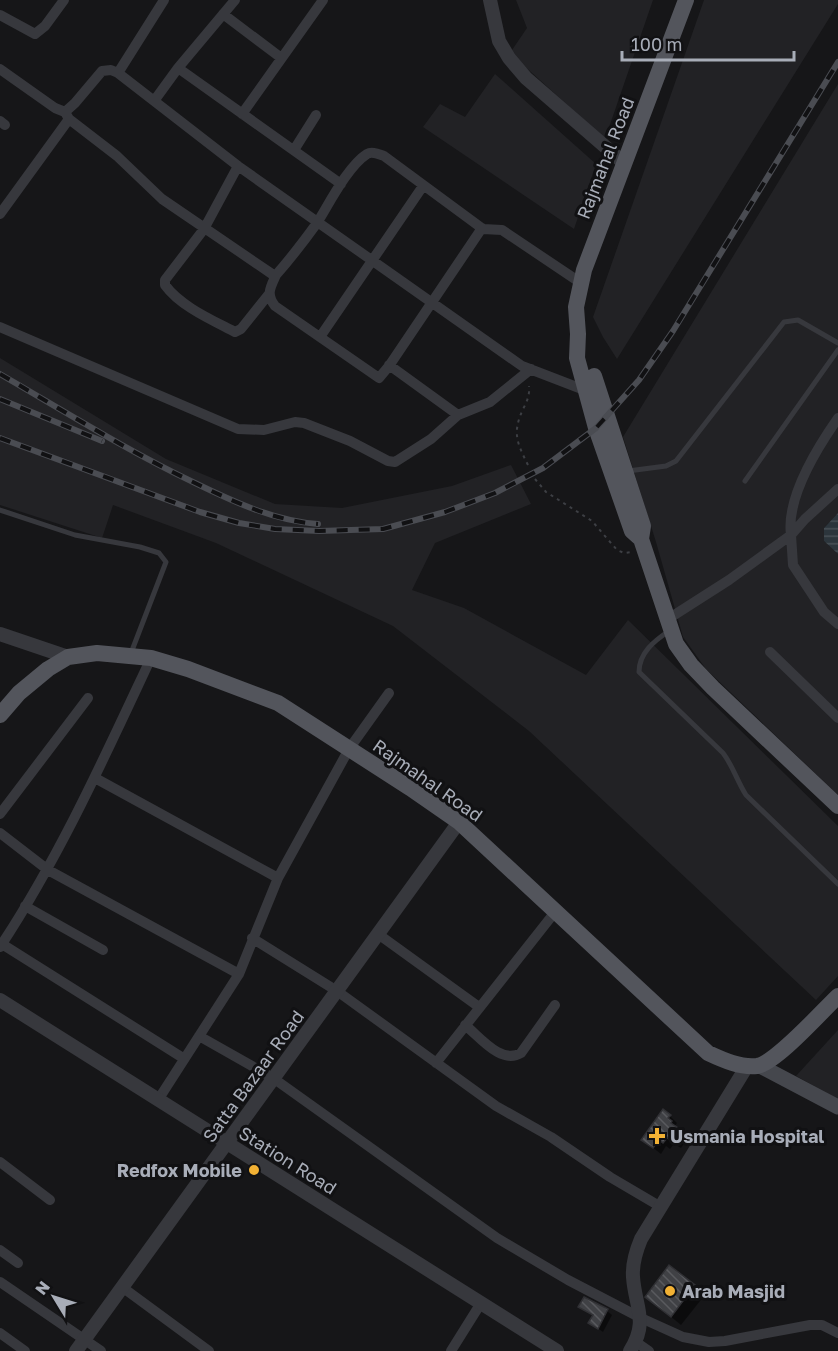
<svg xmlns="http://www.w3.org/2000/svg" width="838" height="1351" font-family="'Golos Text',sans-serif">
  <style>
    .built { fill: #222225 }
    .water { fill: url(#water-rules) }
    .shadow { fill: #0007 }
    .building { fill: url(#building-back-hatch); stroke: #303034; stroke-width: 1.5 }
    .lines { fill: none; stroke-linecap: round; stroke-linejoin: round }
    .path { stroke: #3d3f44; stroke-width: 2; stroke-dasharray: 3 4.5; stroke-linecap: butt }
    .service { stroke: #37383d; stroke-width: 5 }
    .minor { stroke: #37383d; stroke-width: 10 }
    .tertiary { stroke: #37383d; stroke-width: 14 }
    .secondary { stroke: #45474d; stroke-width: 15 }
    .primary { stroke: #53555c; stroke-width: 16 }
    .rail-casing { stroke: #4a4c52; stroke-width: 6 }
    .rail { stroke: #111113; stroke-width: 4; stroke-dasharray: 11; stroke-linecap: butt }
    .poi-dot { fill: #f2b134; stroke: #111113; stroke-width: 2 }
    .labels { text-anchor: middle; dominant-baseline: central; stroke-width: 6; stroke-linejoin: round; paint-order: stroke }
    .street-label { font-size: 18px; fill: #a8adb8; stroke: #111113 }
    .poi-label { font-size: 18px; font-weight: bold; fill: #a8adb8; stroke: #111113; text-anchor: start }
  </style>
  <defs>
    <pattern id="water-rules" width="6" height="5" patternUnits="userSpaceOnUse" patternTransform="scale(1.5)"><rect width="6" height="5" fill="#2c353c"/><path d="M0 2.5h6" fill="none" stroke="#485056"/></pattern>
    <pattern id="building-back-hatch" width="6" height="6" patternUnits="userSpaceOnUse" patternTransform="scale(1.5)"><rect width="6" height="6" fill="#404145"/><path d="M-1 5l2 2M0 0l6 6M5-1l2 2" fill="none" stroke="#595a5e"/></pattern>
  </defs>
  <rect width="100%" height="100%" fill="#161618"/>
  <!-- built -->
  <path class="built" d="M 516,0 L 653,0 L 605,139 L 510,53 L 527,28 Z
    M 704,0 L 838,0 L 838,4 L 617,359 L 603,337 L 593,317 Z
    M 495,74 L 596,164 L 574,229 L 423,127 L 440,104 L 465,117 Z
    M 838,84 L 838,513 L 824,528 L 824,541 L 838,554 L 838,795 L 706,669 L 683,637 L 656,542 L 623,437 Z
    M 0,358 L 166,459 L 275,504 L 342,508 L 452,486 L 511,465 L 531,504 L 435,543 L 412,590 L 464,608 L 586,675 L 628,620 L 838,826 L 838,976 L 816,1000 L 529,731 L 393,626 L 216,543 L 113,505 L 102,538 L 0,505 Z
    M 838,1030 L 838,1099 L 796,1076 Z"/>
  <!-- water -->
  <path class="water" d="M 838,513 L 838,554 L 824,541 L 824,528 Z"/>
  <!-- shadow -->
  <path class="shadow" d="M 670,1116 L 677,1123 L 675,1126 L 678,1129 L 688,1138 L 681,1148 L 674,1144 L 670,1149 L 666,1146 L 661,1154 L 643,1140 Z
    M 670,1267 L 704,1296 L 681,1325 L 647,1297 Z
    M 585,1299 L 607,1311 L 612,1315 L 603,1332 L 590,1323 L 593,1316 L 580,1307 Z"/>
  <!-- building -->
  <path class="building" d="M 663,1109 L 671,1115 L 668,1118 L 672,1121 L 671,1123 L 681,1130 L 673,1142 L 667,1138 L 663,1143 L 659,1140 L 653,1148 L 641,1140 Z
    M 669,1265 L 695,1285 L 671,1317 L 645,1297 Z
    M 584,1297 L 608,1309 L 598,1329 L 588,1323 L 593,1315 L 578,1307 Z"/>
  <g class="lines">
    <!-- path -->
    <path class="path" d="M 528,465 C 517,443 512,433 523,409 C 527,402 530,394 529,386
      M 535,479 L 546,492 L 592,521 L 617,550 L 624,553 L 632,552"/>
    <!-- service -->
    <path class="service" d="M 628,471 L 666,466 L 676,461 L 784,322 L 798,320 L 838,343
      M 745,481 L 838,350
      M 0,510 L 75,535 L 140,547 L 159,553 L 166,562 L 131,653
      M 669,631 C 654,641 639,653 639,672 L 723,753 C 733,766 737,781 746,795 L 838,884"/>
    <!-- minor -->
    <path class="minor" d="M 223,14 L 280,57
      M 0,15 L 35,34 L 45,26 L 64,0
      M 178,68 L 341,184
      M 0,69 L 55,108 L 65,112 L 69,119 L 117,156 L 162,199 L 272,274 L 276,275 C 291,258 304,241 317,223 C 329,204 348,166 367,154 C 372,151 378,154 384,156 L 483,229 L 502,230 L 581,283
      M 118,73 L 164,0
      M 154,101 L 178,68 L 235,0
      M 65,112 L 75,103 L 102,71 L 111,70 L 118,73 L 238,166 L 522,366 L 587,391
      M 242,114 L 323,0
      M 0,121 L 5,125
      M 294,150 L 316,115
      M 238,166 L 204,229 L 165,280 L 165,285 C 180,306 212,320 235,332 L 241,329 L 269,294
      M 0,214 L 69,119
      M 276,275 C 270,288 266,294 275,306 L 379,378 L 389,366 L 482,228
      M 0,327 L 238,429 L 264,430 L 295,422 L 304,423 L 350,441 L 388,461 L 395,462 L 431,439 L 458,415 L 490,402 L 531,369
      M 320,337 L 423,186
      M 389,365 L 458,415
      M 838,489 L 805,519 L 791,535 L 793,565 L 824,612 L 838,624
      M 668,619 L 729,580 L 791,535 C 786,498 817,448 838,418
      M 770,652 L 838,718
      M 95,778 L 278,878
      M 0,814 L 88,698
      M 0,833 L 48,870 L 239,974
      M 25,906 L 103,950
      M 378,934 L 479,1007
      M 252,938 L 337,991 L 496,1106 L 551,1137 L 610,1177 L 661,1207
      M 2,944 L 183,1058
      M 0,947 C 60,856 105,756 151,658
      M 465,1025 C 480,1037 501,1065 521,1053 L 555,1005
      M 199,1036 L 273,1078 L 497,1238 L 568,1280 L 641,1318 L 683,1337 L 709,1342 L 725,1341 L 810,1325 L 822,1325 L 838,1333
      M 436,1063 L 555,912
      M 158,1100 L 239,974 L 278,878 L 349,749 L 389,693
      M 0,1162 L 50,1200
      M 0,1250 L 18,1263
      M 0,1282 L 101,1351
      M 122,1287 L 209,1351
      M 0,1333 L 25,1351
      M 636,1342 L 649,1351
      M 451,1351 L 481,1303"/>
    <!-- tertiary -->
    <path class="tertiary" d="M 490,0 L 499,41 L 509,58 L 526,78 L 624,163
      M 0,634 L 68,657
      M 0,1000 L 557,1351
      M 76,1351 L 459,822
      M 630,1351 C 649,1321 635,1307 633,1277 C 632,1263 636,1251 641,1239 L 747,1066"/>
    <!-- secondary -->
    <path class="secondary" d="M 760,1066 L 838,1107"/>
    <!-- primary -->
    <path class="primary" d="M 594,376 L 643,526 L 641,539 L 676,644 L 691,665 L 713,688 L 838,806
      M 641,539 L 632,531 L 596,428 L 577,358 L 578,334 L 576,307 L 584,270 L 686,0
      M 0,715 L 19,693 L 48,669 L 68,657 L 97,653 L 151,658 L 188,669 L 278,703 L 410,788 L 459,822 L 708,1053 C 723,1060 741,1068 757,1066 C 776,1063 822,1011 838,996"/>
    <!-- rail casing -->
    <g class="rail-casing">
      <path id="rail" d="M 0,374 C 64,411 126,450 193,482 C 232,501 274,521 318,524
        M 0,399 L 102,441
        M 0,438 L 200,512 L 239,523 L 275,529 L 319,531 L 383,529 L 445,512 L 495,493 L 543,468 L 596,428 L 639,380 L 673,331 L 838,62"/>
    </g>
    <!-- rail -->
    <use href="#rail" class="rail"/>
  </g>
  <!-- markers -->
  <g class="poi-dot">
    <path d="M654 1127h6v6h6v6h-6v6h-6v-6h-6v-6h6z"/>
    <circle cx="254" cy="1170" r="6"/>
    <circle cx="670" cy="1291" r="6"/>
  </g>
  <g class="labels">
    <!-- street labels -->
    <g class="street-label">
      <text transform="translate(605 158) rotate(-69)">Rajmahal Road</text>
      <text transform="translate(428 780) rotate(35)">Rajmahal Road</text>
      <text transform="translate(253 1076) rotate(-54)">Satta Bazaar Road</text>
      <text transform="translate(288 1160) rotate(32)">Station Road</text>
    </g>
    <!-- poi labels -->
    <g class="poi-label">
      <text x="670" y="1136">Usmania Hospital</text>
      <text x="242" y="1170" text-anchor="end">Redfox Mobile</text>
      <text x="682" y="1291">Arab Masjid</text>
    </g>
  </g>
  <!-- north arrow -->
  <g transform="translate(54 1297) rotate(308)" stroke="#111113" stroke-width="4.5" paint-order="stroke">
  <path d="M0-4.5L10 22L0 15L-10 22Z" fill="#a8adb8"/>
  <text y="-9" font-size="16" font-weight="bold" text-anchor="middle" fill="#a8adb8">N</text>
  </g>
  <!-- scale -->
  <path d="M622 51v9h172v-9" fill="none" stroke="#a8adb8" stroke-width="3"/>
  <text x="631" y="51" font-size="18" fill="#a8adb8" stroke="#111113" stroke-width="4.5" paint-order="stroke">100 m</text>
</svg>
